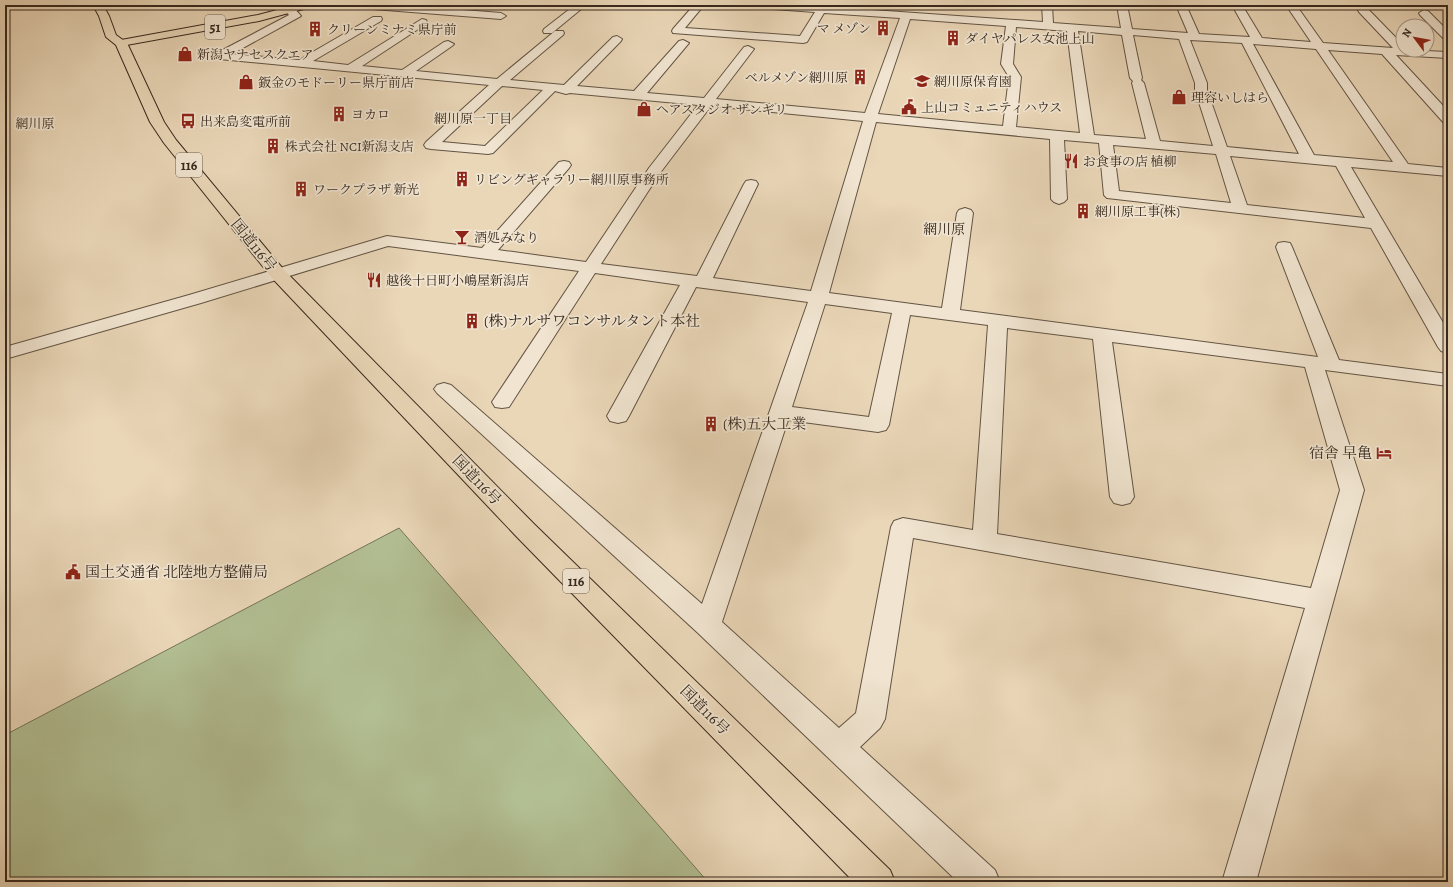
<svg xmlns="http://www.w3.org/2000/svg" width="1453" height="887" font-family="Alegreya,'Noto Serif JP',serif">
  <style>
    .green { fill: #b2bf93; stroke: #747458 }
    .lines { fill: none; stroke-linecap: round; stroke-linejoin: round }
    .minor-casing { stroke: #635444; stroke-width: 2 }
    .major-casing { stroke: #36281d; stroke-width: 2 }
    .highway-casing { stroke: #36281d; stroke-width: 2 }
    .minor { fill: #f1e5d1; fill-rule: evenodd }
    .major { fill: #ead7b8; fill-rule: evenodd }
    .highway { fill: #ead7b8; fill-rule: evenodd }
    .labels { text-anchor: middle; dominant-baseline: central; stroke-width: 3.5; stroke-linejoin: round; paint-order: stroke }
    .far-poi-label { font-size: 13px; fill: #36281d; stroke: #f1e5d1; text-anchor: start }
    .far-neighbourhood-label { font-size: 13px; fill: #36281d; stroke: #f1e5d1 }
    .shield { fill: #f1e5d1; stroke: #6e6153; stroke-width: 1 }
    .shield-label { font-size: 14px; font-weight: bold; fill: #36281d }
    .far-quarter-label { font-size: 14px; fill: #36281d; stroke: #f1e5d1 }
    .street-label { font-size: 15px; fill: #36281d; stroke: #f1e5d1 }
    .poi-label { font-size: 15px; fill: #36281d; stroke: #f1e5d1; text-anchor: start }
  </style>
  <rect width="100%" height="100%" fill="#ead7b8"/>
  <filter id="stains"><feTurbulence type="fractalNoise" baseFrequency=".005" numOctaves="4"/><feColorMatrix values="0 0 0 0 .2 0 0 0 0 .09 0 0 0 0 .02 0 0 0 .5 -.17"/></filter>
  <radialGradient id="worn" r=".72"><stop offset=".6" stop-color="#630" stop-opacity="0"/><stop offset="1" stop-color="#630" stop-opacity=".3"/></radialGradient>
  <!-- green -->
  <path class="green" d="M 399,528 L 708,882 L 5,882 L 5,735 Z"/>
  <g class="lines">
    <!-- minor casing -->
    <g class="minor-casing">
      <path id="minor" d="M 355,5 L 399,5 L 501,13 L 506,16 L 501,19 L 360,8 Z
        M 575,5 L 586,5 L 552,33 L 544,33 L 543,31 L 544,29 Z
        M 694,5 L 704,5 L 685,28 L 800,36 L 815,12 L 759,8 L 754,5 L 801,5 L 1043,22 L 1042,5 L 1052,5 L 1053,23 L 1121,28 L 1117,5 L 1127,5 L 1132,29 L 1188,33 L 1176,5 L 1186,5 L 1199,34 L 1250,37 L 1232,5 L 1242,5 L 1262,38 L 1311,42 L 1286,5 L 1296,5 L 1323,43 L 1393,48 L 1359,12 L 1358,10 L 1359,8 L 1367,8 L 1403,45 L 1403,50 L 1448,52 L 1448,58 L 1396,55 L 1448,111 L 1448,123 L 1443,122 L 1382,54 L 1328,50 L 1408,164 L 1448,168 L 1448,176 L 1351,167 L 1448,331 L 1448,353 L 1441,351 L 1438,347 L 1371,228 L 1107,198 L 1104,195 L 1099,143 L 1064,140 L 1067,199 L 1064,202 L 1059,204 L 1054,202 L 1051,199 L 1050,139 L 876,122 L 829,293 L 942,308 L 957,213 L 959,210 L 965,208 L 971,210 L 973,213 L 960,310 L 1318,357 L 1276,247 L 1278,243 L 1284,242 L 1290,243 L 1292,247 L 1339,360 L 1448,374 L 1448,386 L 1325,370 L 1364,490 L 1256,882 L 1222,882 L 1305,608 L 913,538 L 885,719 L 880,728 L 860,747 L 995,870 L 1000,882 L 958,882 L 698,633 L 437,393 L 434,389 L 437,385 L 444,383 L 451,385 L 702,604 L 808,302 L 696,287 L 629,416 L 626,421 L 618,423 L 610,421 L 607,416 L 680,285 L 595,273 L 509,407 L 502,408 L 495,407 L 492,402 L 579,271 L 388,246 L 201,303 L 5,359 L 5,347 L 189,295 L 387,236 L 482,248 L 559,162 L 564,161 L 569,162 L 571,165 L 569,168 L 498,250 L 586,262 L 649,168 L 698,105 L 570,93 L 566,94 L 555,91 L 493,153 L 488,154 L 431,149 L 426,148 L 424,145 L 426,142 L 489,85 L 219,59 L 215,58 L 213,56 L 215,54 L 289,15 L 285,10 L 286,8 L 294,8 L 301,16 L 232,54 L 299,60 L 373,17 L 381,17 L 382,19 L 381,21 L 313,61 L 348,65 L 422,19 L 426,20 L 427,22 L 426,24 L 362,66 L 402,70 L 444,42 L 448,41 L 454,44 L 452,46 L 416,71 L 497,79 L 555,31 L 563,31 L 564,33 L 563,35 L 510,80 L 564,85 L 613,37 L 617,36 L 622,39 L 621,41 L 577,86 L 634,91 L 679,41 L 683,40 L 689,43 L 647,93 L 704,98 L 744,47 L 748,46 L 754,49 L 716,99 L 865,113 L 900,18 L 824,13 L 807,42 L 803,43 L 673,33 L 672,31 L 673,29 ZM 910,19 L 1006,26 L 1001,64 L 1009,77 L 1003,126 L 878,114 ZM 1016,27 L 1067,31 L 1080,133 L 1016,127 L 1021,77 L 1013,64 ZM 1078,31 L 1122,35 L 1130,78 L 1133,81 L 1132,83 L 1146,139 L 1094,135 ZM 1133,35 L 1179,39 L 1195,83 L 1195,90 L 1213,146 L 1160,141 L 1144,83 L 1141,80 L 1142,78 ZM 1190,40 L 1242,43 L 1299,154 L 1227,147 L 1207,90 L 1207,83 ZM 1253,44 L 1316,49 L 1393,162 L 1314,155 ZM 502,86 L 543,90 L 485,146 L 442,142 ZM 711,106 L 863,121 L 811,291 L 713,278 L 758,184 L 756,181 L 751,180 L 746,181 L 744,184 L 697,276 L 601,264 L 660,173 ZM 1113,145 L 1216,154 L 1231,203 L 1119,191 ZM 1230,156 L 1336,166 L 1365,218 L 1247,205 ZM 825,304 L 892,313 L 869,417 L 792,407 ZM 910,315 L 988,325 L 973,530 L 903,518 L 894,521 L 891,527 L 856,713 L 839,728 L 722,622 L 788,420 L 878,432 L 886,430 L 889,425 ZM 1007,328 L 1093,339 L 1110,497 L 1114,503 L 1122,505 L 1130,503 L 1134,497 L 1112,342 L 1305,367 L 1340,490 L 1311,588 L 997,534 Z
        M 1424,10 L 1428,11 L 1448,31 L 1448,40 L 1444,39 L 1420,15 L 1419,13 Z"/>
    </g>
    <!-- major casing -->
    <g class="major-casing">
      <path id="major" d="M 296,5 L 312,5 L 311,7 L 259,21 L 121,46 L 115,43 L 121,40 L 258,15 Z"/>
    </g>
    <!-- highway casing -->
    <g class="highway-casing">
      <path id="highway" d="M 93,5 L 103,5 L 109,16 L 116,35 L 127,43 L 164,122 L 176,140 L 284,270 L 534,524 L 890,870 L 895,882 L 854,882 L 516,536 L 272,278 L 164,143 L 150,122 L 116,45 L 106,37 L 99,16 Z"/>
    </g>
    <!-- minor -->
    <use href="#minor" class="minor"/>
    <!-- major -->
    <use href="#major" class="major"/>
    <!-- highway -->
    <use href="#highway" class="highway"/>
  </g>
  <!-- icons -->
  <defs>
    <g id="building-bare" transform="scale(1.2)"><path d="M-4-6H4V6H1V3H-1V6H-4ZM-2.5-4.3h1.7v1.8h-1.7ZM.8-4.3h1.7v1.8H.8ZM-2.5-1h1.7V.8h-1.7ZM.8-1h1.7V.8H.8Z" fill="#8f2418" stroke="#f1e5d1" stroke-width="2.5" paint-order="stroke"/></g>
    <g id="shop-bare" transform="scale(1.2)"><path d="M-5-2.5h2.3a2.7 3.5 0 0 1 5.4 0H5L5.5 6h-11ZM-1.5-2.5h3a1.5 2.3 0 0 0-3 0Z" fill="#8f2418" stroke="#f1e5d1" stroke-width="2.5" paint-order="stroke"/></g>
    <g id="school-bare" transform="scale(1.2)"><path d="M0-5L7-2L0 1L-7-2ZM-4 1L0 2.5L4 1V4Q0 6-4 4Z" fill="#8f2418" stroke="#f1e5d1" stroke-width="2.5" paint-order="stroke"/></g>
    <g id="civic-bare" transform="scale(1.2)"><path d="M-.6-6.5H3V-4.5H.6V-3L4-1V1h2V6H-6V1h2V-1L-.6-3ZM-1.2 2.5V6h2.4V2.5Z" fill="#8f2418" stroke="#f1e5d1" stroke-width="2.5" paint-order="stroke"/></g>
    <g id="bus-bare" transform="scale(1.2)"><path d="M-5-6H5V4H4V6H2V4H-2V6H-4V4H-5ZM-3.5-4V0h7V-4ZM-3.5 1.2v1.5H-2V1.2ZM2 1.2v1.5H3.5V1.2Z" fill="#8f2418" stroke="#f1e5d1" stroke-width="2.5" paint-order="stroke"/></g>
    <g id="restaurant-bare" transform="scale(1.2)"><path d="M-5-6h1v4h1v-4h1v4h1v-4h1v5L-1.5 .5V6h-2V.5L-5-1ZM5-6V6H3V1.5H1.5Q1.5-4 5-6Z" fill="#8f2418" stroke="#f1e5d1" stroke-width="2.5" paint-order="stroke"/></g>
    <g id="bar-bare" transform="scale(1.2)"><path d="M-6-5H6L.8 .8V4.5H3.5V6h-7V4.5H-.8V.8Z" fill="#8f2418" stroke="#f1e5d1" stroke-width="2.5" paint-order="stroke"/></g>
    <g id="hotel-bare" transform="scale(1.2)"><path d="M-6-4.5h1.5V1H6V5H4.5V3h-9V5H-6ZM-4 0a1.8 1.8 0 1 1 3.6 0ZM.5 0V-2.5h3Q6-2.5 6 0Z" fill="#8f2418" stroke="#f1e5d1" stroke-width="2.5" paint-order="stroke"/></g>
  </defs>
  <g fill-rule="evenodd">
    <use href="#building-bare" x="883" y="28"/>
    <use href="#building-bare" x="315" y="29"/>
    <use href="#building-bare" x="953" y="38"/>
    <use href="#shop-bare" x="185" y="54"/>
    <use href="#building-bare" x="860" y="77"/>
    <use href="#school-bare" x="922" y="81"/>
    <use href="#shop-bare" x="246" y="82"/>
    <use href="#shop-bare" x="1179" y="97"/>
    <use href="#civic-bare" x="909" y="107"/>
    <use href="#shop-bare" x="644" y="109"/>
    <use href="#building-bare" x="339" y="114"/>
    <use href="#bus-bare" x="188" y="121"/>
    <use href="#building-bare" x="273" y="146"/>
    <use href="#restaurant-bare" x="1071" y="161"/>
    <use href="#building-bare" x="462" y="179"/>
    <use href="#building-bare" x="301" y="189"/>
    <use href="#building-bare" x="1083" y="211"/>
    <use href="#bar-bare" x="462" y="237"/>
    <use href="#restaurant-bare" x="374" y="280"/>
    <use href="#building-bare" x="472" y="321"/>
    <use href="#building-bare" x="711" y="424"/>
    <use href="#hotel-bare" x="1384" y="453"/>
    <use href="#civic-bare" x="73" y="572"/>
  </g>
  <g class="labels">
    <!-- far-poi labels -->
    <g class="far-poi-label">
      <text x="871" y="28" text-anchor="end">マ メゾン</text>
      <text x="327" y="29">クリーンミナミ県庁前</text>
      <text x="965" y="38">ダイヤパレス女池上山</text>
      <text x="197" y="54">新潟ヤナセスクエア</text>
      <text x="848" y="77" text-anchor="end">ベルメゾン網川原</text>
      <text x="934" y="81">網川原保育園</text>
      <text x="258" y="82">鈑金のモドーリー県庁前店</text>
      <text x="1191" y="97">理容いしはら</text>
      <text x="921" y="107">上山コミュニティハウス</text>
      <text x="656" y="109">ヘアスタジオ ザンギリ</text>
      <text x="351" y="114">ヨカロ</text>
      <text x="200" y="121">出来島変電所前</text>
      <text x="285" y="146">株式会社 NCI新潟支店</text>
      <text x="1083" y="161">お食事の店 植柳</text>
      <text x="474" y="179">リビングギャラリー網川原事務所</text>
      <text x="313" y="189">ワークプラザ 新光</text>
      <text x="1095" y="211">網川原工事(株)</text>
      <text x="474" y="237">酒処みなり</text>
      <text x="386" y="280">越後十日町小嶋屋新潟店</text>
    </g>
    <!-- far-neighbourhood labels -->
    <g class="far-neighbourhood-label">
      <text x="473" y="118">網川原一丁目</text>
      <text x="35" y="123">網川原</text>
    </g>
    <!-- shield labels -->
    <g class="shield">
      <rect x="205" y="15" width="20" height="24" rx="3"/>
      <rect x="176" y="153" width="26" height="24" rx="3"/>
      <rect x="563" y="569" width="26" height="24" rx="3"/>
    </g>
    <g class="shield-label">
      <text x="215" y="27">51</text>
      <text x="189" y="165">116</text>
      <text x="576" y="581">116</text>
    </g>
    <!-- far-quarter labels -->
    <g class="far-quarter-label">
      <text x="944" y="229">網川原</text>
    </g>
    <!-- street labels -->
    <g class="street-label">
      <text transform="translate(254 245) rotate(51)">国道116号</text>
      <text transform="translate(477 480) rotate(46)">国道116号</text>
      <text transform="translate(705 710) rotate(45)">国道116号</text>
    </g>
    <!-- poi labels -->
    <g class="poi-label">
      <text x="484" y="321">(株)ナルサワコンサルタント本社</text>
      <text x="723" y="424">(株)五大工業</text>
      <text x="1372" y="453" text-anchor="end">宿舎 早亀</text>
      <text x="85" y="572">国土交通省 北陸地方整備局</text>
    </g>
  </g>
  <!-- margin -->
  <rect width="1453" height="887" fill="none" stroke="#ead7b8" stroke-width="20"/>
  <rect x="6" y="6" width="1441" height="875" fill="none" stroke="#36281d" stroke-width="2"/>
  <rect x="10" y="10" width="1433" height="867" fill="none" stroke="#36281d"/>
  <!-- north arrow -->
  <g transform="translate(1415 38) rotate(302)"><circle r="19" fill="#f1e5d1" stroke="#a69989"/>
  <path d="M0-3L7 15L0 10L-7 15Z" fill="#8f2418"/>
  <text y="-6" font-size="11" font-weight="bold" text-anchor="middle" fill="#36281d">N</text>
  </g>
  <rect width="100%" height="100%" filter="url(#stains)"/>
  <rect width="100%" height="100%" fill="url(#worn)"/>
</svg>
